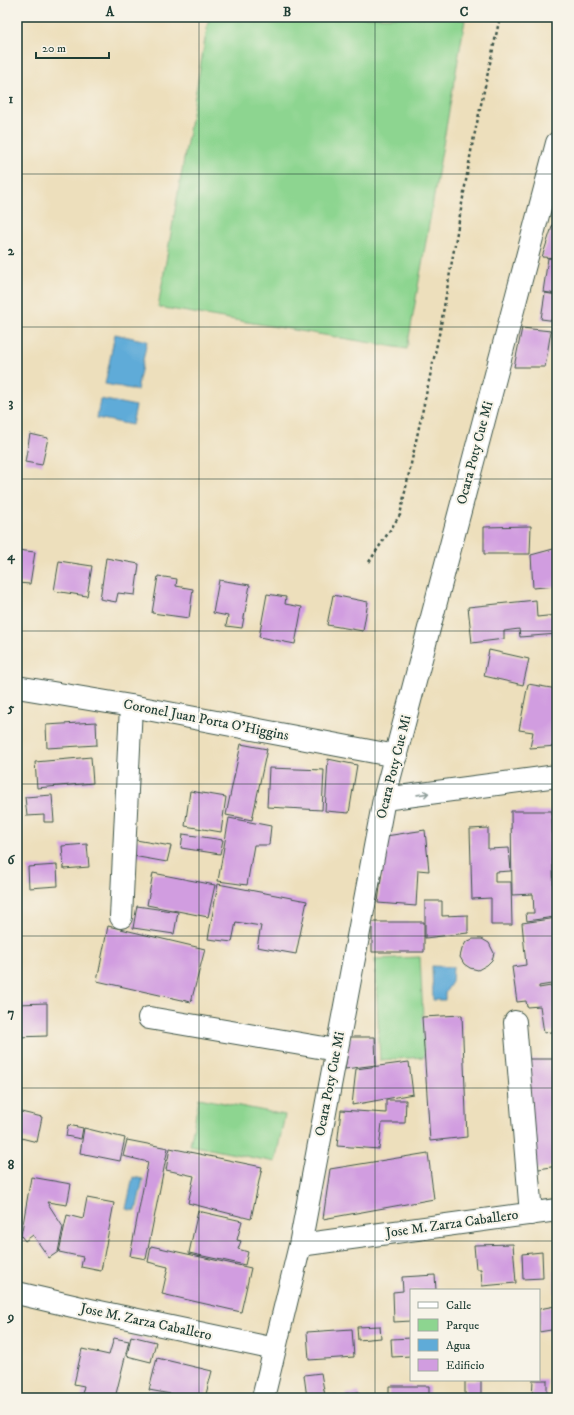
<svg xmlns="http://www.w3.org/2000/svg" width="574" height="1415" font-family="'IM FELL DW Pica',serif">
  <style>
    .green { fill: #8dd590; stroke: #568962 }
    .water { fill: #5fabd8; stroke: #3f7486 }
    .building { fill: #d19de0 }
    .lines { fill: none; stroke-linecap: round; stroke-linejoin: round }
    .minor-casing { stroke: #3e5548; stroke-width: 24 }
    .path { stroke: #3e5548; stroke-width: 2.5; stroke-dasharray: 3 3; stroke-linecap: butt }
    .minor { stroke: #fff; stroke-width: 22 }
    .oneway { stroke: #8f9e9a }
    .grid { fill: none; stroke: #1f3d34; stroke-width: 1; stroke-opacity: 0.55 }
    .labels { text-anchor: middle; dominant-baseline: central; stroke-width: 4; stroke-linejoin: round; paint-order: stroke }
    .street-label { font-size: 14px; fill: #1f3d34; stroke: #f7f3e8 }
    .neatline { fill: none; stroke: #1f3d34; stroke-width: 1.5 }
    .grid-label { font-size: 13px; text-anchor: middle; font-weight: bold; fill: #1f3d34 }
  </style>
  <rect width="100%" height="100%" fill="#f7f3e8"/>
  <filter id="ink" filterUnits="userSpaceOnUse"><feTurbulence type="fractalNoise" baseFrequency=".025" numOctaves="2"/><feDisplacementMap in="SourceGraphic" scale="8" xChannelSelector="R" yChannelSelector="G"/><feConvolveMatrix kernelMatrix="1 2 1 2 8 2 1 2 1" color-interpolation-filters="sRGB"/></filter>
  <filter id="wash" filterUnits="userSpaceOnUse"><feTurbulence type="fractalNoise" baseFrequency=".012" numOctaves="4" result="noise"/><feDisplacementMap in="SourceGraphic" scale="16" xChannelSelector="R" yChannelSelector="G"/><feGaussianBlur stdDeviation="0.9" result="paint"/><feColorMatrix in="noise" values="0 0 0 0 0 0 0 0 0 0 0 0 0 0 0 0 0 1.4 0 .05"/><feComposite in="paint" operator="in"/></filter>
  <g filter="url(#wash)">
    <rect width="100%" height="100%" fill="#eddfbc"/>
    <!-- green -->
    <path class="green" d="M 209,17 L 447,17 L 465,20 L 407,349 L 158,307 Z
      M 420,957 L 425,1057 L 380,1060 L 375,959 Z
      M 199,1098 L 285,1115 L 275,1162 L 190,1145 Z"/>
    <!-- water -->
    <path class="water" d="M 115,334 L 147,341 L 137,390 L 105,384 Z
      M 100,399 L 136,406 L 132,425 L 97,418 Z
      M 432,966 L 453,967 L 452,982 L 445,993 L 445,1000 L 433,1000 Z
      M 133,1177 L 143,1179 L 136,1211 L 126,1209 Z"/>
    <g id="blocks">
      <!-- building -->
      <path class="building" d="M 553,224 L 557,225 L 557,258 L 542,257 Z
        M 548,258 L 557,259 L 557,294 L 543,292 Z
        M 545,293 L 557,295 L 557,321 L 541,319 Z
        M 522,328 L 551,331 L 545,367 L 514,367 Z
        M 30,434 L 48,438 L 42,465 L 25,462 Z
        M 531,526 L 530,554 L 484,554 L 484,527 Z
        M 557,548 L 557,586 L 533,588 L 531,555 Z
        M 17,550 L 35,552 L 30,584 L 17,583 Z
        M 106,558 L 139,564 L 135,595 L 118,593 L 116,602 L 100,599 Z
        M 59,561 L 92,566 L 87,596 L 54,591 Z
        M 158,576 L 177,579 L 176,586 L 193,589 L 189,618 L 152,613 Z
        M 219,580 L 250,585 L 242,628 L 226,626 L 228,616 L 213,613 Z
        M 267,594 L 286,597 L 285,604 L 302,607 L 295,644 L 259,637 Z
        M 333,595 L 368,602 L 363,631 L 327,625 Z
        M 536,600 L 537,617 L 557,615 L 557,634 L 520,637 L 519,629 L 504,631 L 504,639 L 472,643 L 468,607 Z
        M 489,650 L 529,659 L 523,685 L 484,676 Z
        M 528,684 L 557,689 L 557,746 L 530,748 L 533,732 L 519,730 Z
        M 96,722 L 97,745 L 47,748 L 46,725 Z
        M 241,744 L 267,749 L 252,820 L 226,815 Z
        M 91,757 L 93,783 L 37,788 L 35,762 Z
        M 328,759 L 357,765 L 349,813 L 325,811 Z
        M 269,768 L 324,770 L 322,810 L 267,807 Z
        M 190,791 L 226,797 L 221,832 L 185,826 Z
        M 52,795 L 54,822 L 44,822 L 44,815 L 27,816 L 25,797 Z
        M 511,811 L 552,811 L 554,917 L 527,921 L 526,913 L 534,913 L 533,894 L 512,895 Z
        M 229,818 L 271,826 L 269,845 L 254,845 L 247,885 L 218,881 Z
        M 488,828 L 488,849 L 509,848 L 511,871 L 495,872 L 495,882 L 511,882 L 512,925 L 491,925 L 491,898 L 472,899 L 470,829 Z
        M 425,830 L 429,871 L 418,870 L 416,906 L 378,903 L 386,836 Z
        M 183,834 L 223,840 L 220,854 L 181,848 Z
        M 130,839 L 171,846 L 167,862 L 127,855 Z
        M 87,844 L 89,867 L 64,869 L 62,846 Z
        M 554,846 L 557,846 L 557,887 L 554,887 Z
        M 57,865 L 58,886 L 29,888 L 28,867 Z
        M 153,873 L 215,885 L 208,917 L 147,905 Z
        M 218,884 L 307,901 L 296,954 L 257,947 L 261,926 L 236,922 L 232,942 L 208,939 Z
        M 555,899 L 557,899 L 557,917 L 554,917 Z
        M 425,901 L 442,901 L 442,916 L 468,915 L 468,933 L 425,938 Z
        M 137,906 L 178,912 L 174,934 L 133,928 Z
        M 557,918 L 557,983 L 539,986 L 539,988 L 557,985 L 557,1031 L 544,1033 L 540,1006 L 527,1007 L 526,1001 L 517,1002 L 512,967 L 526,965 L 522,923 Z
        M 372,922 L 424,922 L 424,952 L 372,952 Z
        M 108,926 L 205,949 L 191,1002 L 97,981 Z
        M 473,939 L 482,939 L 489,943 L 494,953 L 492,960 L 487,965 L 478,970 L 470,968 L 464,964 L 460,957 L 462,949 L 466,942 Z
        M 47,1003 L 47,1036 L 17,1037 L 17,1004 Z
        M 462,1015 L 467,1137 L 430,1141 L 422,1017 Z
        M 350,1037 L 375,1037 L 376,1065 L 345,1069 Z
        M 529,1059 L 557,1059 L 557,1166 L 533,1170 Z
        M 409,1062 L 413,1094 L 352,1105 L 356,1069 Z
        M 386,1100 L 406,1100 L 405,1123 L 382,1123 L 379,1149 L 337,1146 L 341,1110 L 386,1113 Z
        M 17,1111 L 42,1117 L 37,1142 L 17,1137 Z
        M 68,1125 L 83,1128 L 81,1139 L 66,1136 Z
        M 84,1128 L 125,1138 L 120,1161 L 80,1153 Z
        M 127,1140 L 168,1148 L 146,1259 L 130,1256 L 148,1162 L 123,1156 Z
        M 170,1148 L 262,1167 L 251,1219 L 188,1203 L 194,1176 L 166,1170 Z
        M 428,1153 L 434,1199 L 323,1219 L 330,1169 Z
        M 31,1177 L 71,1184 L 67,1205 L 47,1202 L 63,1227 L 58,1252 L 49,1258 L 33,1235 L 25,1241 L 21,1236 Z
        M 87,1198 L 114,1203 L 101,1271 L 81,1267 L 83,1257 L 59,1252 L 67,1215 L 83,1219 Z
        M 198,1211 L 242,1221 L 237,1240 L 241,1241 L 238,1249 L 248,1252 L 245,1265 L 189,1253 Z
        M 513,1244 L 516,1283 L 482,1286 L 481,1269 L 476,1269 L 474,1245 Z
        M 151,1246 L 251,1268 L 241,1312 L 162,1294 L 168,1267 L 148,1262 Z
        M 542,1252 L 543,1278 L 523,1279 L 522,1254 Z
        M 554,1258 L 557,1258 L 557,1329 L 539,1332 L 539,1309 L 555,1306 Z
        M 435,1275 L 436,1290 L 411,1290 L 411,1321 L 394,1322 L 393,1292 L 403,1291 L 402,1277 Z
        M 380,1326 L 381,1338 L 358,1340 L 357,1327 Z
        M 352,1329 L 354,1357 L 309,1360 L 307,1332 Z
        M 131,1336 L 156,1342 L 151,1362 L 127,1356 Z
        M 114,1338 L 129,1341 L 115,1398 L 81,1398 L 84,1386 L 74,1384 L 82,1349 L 109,1355 Z
        M 411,1338 L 411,1356 L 392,1357 L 391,1339 Z
        M 157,1358 L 212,1371 L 205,1398 L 192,1398 L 149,1390 Z
        M 321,1373 L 325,1396 L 336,1395 L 336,1398 L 307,1398 L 304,1375 Z
        M 465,1380 L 481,1380 L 481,1398 L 465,1398 Z
        M 533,1380 L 547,1380 L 547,1398 L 532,1398 Z
        M 389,1386 L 429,1386 L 429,1398 L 389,1398 Z
        M 359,1392 L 361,1398 L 346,1398 L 345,1394 Z"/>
    </g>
  </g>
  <g filter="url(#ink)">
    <use href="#blocks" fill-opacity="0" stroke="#3e5548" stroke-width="1"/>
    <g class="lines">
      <!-- minor casing -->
      <g class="minor-casing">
        <path id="minor" d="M 17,687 L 131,706 L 396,756
          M 384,799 L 557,776
          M 121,917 L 131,706
          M 149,1018 L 336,1050
          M 515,1022 L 531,1214
          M 300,1245 L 557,1210
          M 17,1293 L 90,1310 L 275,1349
          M 263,1398 L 300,1245 L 384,799 L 557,143"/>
      </g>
      <!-- path -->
      <path class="path" d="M 369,562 L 400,515 L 440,330 L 472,146 L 500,17"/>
      <!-- minor -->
      <use href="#minor" class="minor"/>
    </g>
    <!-- one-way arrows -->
    <defs><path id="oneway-shaft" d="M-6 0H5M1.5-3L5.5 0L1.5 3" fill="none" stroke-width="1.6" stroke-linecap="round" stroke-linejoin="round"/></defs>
    <use class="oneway" href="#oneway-shaft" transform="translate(423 794) rotate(-8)"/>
  </g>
  <!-- grid -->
  <path class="grid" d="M 199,17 L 199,1398M 375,17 L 375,1398M 17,174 L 557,174M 17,327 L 557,327M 17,479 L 557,479M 17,631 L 557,631M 17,784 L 557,784M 17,936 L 557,936M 17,1088 L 557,1088M 17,1241 L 557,1241"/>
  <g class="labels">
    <!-- street labels -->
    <g class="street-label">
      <text transform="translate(475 453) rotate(-75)">Ocara Poty Cue Mi</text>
      <text transform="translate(206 720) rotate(11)">Coronel Juan Porta O'Higgins</text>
      <text transform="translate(394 767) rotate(-76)">Ocara Poty Cue Mi</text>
      <text transform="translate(330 1084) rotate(-79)">Ocara Poty Cue Mi</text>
      <text transform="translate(452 1224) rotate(-8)">Jose M. Zarza Caballero</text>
      <text transform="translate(146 1322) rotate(12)">Jose M. Zarza Caballero</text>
    </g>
  </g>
  <!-- margin -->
  <rect width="574" height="1415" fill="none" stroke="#f7f3e8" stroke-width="44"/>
  <!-- legend -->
  <rect x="410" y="1289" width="130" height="92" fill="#f7f3e8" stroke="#a1aaa0"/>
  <rect x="418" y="1302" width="20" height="6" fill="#ffffff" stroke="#a1aaa0"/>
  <text x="446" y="1309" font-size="12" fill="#1f3d34">Calle</text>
  <rect x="418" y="1319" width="20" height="12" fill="#8dd590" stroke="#a1aaa0"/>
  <text x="446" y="1329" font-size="12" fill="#1f3d34">Parque</text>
  <rect x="418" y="1339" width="20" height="12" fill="#5fabd8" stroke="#a1aaa0"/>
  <text x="446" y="1349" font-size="12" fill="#1f3d34">Agua</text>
  <rect x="418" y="1359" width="20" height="12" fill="#d19de0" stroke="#a1aaa0"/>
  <text x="446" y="1369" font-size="12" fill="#1f3d34">Edificio</text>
  <!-- scale -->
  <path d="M36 52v6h73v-6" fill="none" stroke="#1f3d34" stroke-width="2"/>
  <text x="42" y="52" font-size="12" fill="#1f3d34" stroke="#f7f3e8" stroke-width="3" paint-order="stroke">20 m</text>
  <rect x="22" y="22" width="530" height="1371" class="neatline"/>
  <g class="grid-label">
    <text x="110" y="16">A</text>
    <text x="287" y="16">B</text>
    <text x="464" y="16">C</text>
    <text x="11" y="103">1</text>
    <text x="11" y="255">2</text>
    <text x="11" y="407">3</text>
    <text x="11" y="560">4</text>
    <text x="11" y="712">5</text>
    <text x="11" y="864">6</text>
    <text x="11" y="1017">7</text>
    <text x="11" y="1169">8</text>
    <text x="11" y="1321">9</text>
  </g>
</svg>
